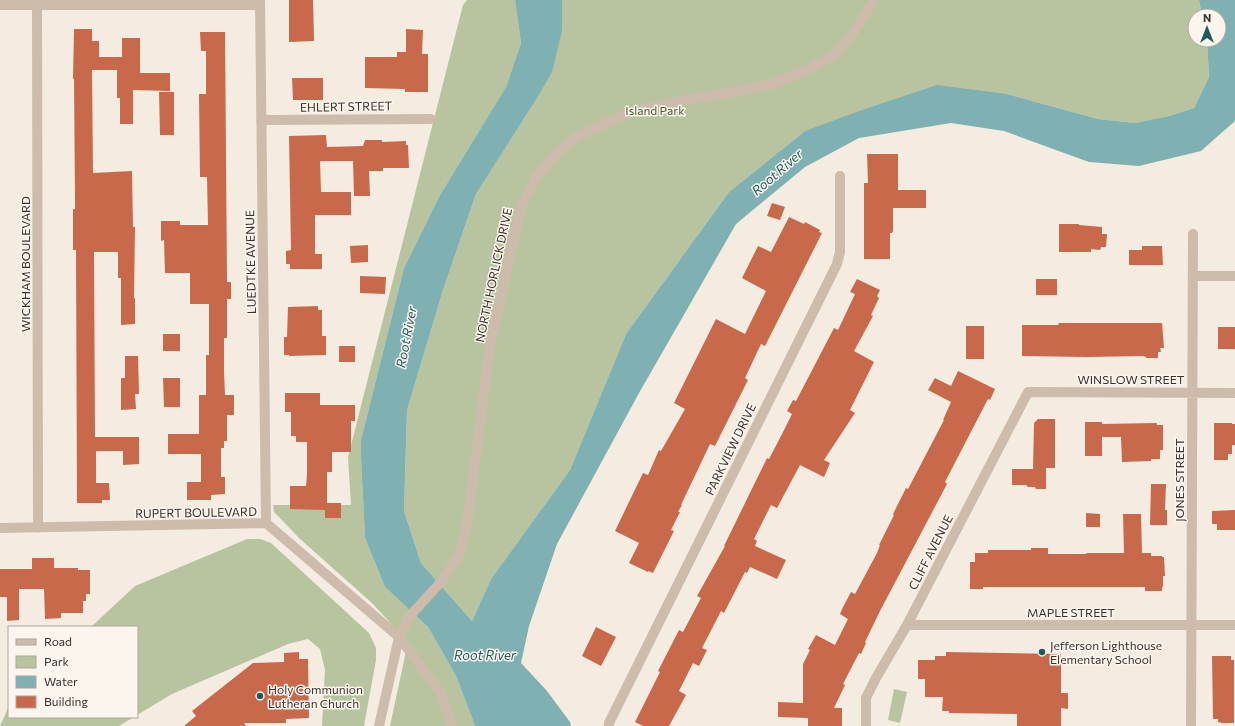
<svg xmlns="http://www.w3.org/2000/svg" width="1235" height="726" font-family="Commissioner,sans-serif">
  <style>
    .green { fill: #b8c4a0 }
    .water { fill: #7fb0b2 }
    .building { fill: #c8694b }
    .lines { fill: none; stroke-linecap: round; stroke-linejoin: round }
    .street { stroke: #cdbbac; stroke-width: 10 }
    .poi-dot { fill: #1f5a5e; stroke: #fbf5ee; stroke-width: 1.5 }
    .labels { text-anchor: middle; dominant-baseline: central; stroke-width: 3; stroke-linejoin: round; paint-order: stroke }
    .street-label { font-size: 12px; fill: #3b302b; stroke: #fbf5ee }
    .park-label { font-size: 12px; fill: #4a5a2e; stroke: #fbf5ee }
    .poi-label { font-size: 12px; fill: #3b302b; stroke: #fbf5ee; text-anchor: start }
    .water-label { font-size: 13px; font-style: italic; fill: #1f5a5e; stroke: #fbf5ee }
  </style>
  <rect width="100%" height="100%" fill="#f4ebe1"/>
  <!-- green -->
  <path class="green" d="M 467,0 L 515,0 L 521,43 L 506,87 L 440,195 L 404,268 L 361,440 L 361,458 L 365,538 L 385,587 L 428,627 L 456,676 L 475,726 L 390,726 L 408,642 L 372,603 L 299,538 L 277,515 L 274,512 L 273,505 L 351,505 L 348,457 L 463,5 Z
    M 562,0 L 1199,0 L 1202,16 L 1195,16 L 1195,40 L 1207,40 L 1209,77 L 1194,108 L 1169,116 L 1135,123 L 1098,119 L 1007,94 L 805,131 L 729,192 L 626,334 L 570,470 L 491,579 L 472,621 L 421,563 L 404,511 L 407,410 L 443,290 L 476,194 L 534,103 L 562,31 Z
    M 247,539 L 260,539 L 271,543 L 369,633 L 376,648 L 376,660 L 364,726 L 322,726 L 325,670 L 320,649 L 308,639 L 288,644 L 172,694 L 137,715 L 137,627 L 91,627 L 135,586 Z
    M 894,689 L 907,692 L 900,723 L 888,720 Z
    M 9,706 L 9,717 L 134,717 L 119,726 L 0,726 Z"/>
  <!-- water -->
  <path class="water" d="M 515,0 L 562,0 L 562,31 L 552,72 L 534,103 L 476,194 L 443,290 L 407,410 L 404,511 L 421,563 L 472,621 L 491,579 L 570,470 L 626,334 L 729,192 L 805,131 L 862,110 L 937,85 L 1007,94 L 1098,119 L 1135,123 L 1169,116 L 1194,108 L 1209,77 L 1207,40 L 1219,40 L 1219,16 L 1202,16 L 1199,0 L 1235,0 L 1235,121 L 1201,151 L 1139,166 L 1089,162 L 1004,131 L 951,123 L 859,138 L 805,167 L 736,224 L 639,393 L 557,544 L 529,626 L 521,663 L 547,691 L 570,722 L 571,726 L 475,726 L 456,676 L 428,627 L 385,587 L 365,538 L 361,458 L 361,440 L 404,268 L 440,195 L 506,87 L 521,43 Z"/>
  <!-- building -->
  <path class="building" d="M 289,0 L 313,0 L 314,41 L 289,42 Z
    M 74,29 L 92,29 L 92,41 L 99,41 L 99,57 L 122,57 L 122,38 L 140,38 L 140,73 L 170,73 L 170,91 L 133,90 L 133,124 L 120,124 L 120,98 L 117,98 L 117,70 L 92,70 L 93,173 L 132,171 L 133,227 L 135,227 L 134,298 L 135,298 L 135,324 L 121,325 L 121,278 L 118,278 L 118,252 L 94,252 L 95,437 L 139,437 L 139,464 L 123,465 L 123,451 L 96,451 L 96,483 L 109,483 L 110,500 L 102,500 L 102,503 L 77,503 L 76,252 L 76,250 L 73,250 L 73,209 L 75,209 L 75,200 L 74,79 L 73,79 Z
    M 406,29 L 423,30 L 422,54 L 428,54 L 428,92 L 405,92 L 405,89 L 365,88 L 365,57 L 397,57 L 397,52 L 406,52 Z
    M 200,32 L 225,32 L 227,282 L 231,282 L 231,299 L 227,299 L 227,338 L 224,338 L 224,372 L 225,395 L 234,395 L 234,415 L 227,415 L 227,441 L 224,441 L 224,448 L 221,448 L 221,477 L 225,477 L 225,494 L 211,495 L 211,500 L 187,500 L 187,482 L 201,482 L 201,454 L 168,454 L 168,434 L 199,434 L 199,395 L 206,395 L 206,355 L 209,355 L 209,304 L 190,304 L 190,273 L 165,273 L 164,240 L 161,241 L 161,221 L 180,221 L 180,225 L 208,225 L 207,177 L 200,177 L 199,94 L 206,94 L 206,51 L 201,51 Z
    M 292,78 L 323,78 L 323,100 L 293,100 Z
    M 159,92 L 174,92 L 174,135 L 160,135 Z
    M 326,135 L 327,147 L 363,146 L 365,140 L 382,140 L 382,142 L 406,141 L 406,145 L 408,145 L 409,168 L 383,168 L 383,171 L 369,171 L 370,196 L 354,196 L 353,161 L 320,161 L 321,192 L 351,192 L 351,215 L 315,215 L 315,254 L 322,254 L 322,269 L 290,269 L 290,264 L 286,264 L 286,251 L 291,250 L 289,136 Z
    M 867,154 L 898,154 L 898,190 L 926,190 L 926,208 L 893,208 L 893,231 L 892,233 L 890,233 L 890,259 L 864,259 L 864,183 L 868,183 Z
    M 772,203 L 785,207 L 780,220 L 767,216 Z
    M 789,217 L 804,224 L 805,222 L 820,230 L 819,232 L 822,233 L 765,346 L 761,344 L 745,378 L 748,380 L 715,446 L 710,444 L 681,505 L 682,505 L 678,512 L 680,512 L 671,530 L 674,531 L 653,573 L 648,571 L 648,572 L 629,563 L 639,543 L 615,531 L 643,473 L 648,475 L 659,450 L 661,451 L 685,409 L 674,403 L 716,319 L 745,334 L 766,291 L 742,278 L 758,246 L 771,252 Z
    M 1059,224 L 1079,224 L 1079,225 L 1102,227 L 1102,234 L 1107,234 L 1106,247 L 1101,247 L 1100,250 L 1091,249 L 1091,252 L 1059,252 Z
    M 368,245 L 368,262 L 351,263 L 350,246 Z
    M 1142,246 L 1162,246 L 1163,265 L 1129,265 L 1129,250 L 1142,250 Z
    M 360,276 L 386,277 L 385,294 L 360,293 Z
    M 857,279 L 880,290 L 877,296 L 879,298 L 871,315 L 873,316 L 854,351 L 874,362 L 850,410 L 855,413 L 824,460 L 830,463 L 824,477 L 800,465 L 777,508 L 771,505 L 754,539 L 757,541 L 755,546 L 786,560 L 777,579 L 750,567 L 747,573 L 745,572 L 724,613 L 721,611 L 702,648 L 707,650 L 699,666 L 693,663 L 679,691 L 686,695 L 669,726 L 643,726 L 635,722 L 660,672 L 658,671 L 679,630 L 683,632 L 701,598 L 697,596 L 725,546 L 724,546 L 767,458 L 769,459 L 781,436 L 792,414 L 787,411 L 793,400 L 796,401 L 834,328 L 838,330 L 855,294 L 850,292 Z
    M 1036,279 L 1057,279 L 1057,295 L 1036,295 Z
    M 318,306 L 318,310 L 322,310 L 322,336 L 326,336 L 326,355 L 289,356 L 289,355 L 284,355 L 284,337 L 287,337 L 288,307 Z
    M 1059,323 L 1162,323 L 1164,348 L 1160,348 L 1161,352 L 1158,352 L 1158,358 L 1146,358 L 1146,357 L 1143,356 L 1088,357 L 1022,356 L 1022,325 L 1058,325 Z
    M 966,326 L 984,326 L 984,359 L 966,359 Z
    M 1218,327 L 1235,327 L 1235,349 L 1218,349 Z
    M 163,334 L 180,334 L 180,351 L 163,351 Z
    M 339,346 L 355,346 L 355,362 L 339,362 Z
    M 125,356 L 138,356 L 139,394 L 135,394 L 136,409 L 121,410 L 121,378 L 125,378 Z
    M 958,371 L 995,389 L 990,400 L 988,399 L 961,451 L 945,482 L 947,484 L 880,611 L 865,642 L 866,643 L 861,654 L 859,653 L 843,684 L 845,685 L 834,708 L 842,708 L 842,726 L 808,726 L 808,718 L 778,717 L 778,702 L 803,703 L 803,664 L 810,650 L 808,649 L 816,635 L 835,645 L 848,619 L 840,614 L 843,607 L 851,592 L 855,594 L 877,553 L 880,545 L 879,545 L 894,515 L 893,514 L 906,488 L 908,489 L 944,420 L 943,420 L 951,402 L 928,390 L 935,378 L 951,386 Z
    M 163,378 L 180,378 L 180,407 L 164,407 Z
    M 285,393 L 320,393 L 320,405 L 355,405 L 355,421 L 351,421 L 351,452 L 332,452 L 332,472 L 327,472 L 327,503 L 341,503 L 341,518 L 325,518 L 325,510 L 290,509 L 290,486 L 306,486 L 307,474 L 307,442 L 296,442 L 296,436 L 291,436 L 291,412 L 285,412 Z
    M 1038,419 L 1055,419 L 1055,468 L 1046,468 L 1046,489 L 1036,489 L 1035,487 L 1028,487 L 1026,485 L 1012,485 L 1012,469 L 1033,469 L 1034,423 Z
    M 1085,422 L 1102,422 L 1102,424 L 1157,423 L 1157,425 L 1163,425 L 1163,450 L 1160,450 L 1160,459 L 1151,459 L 1151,461 L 1122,462 L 1121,437 L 1102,437 L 1102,456 L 1085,456 Z
    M 1214,423 L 1232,423 L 1232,424 L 1235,424 L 1235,445 L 1232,445 L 1232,454 L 1228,454 L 1228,460 L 1214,460 Z
    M 1151,484 L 1166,484 L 1165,510 L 1167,510 L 1167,525 L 1150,525 Z
    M 1235,510 L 1235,530 L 1217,530 L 1217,524 L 1212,524 L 1212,511 Z
    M 1086,513 L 1100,514 L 1100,527 L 1086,527 Z
    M 1123,514 L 1141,514 L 1142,553 L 1151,553 L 1151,556 L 1162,556 L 1162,557 L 1164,557 L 1165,576 L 1163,576 L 1163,587 L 1162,587 L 1162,591 L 1145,591 L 1145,587 L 983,587 L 983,589 L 970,589 L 970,562 L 975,562 L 975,553 L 988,553 L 988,550 L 1031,550 L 1031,548 L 1048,548 L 1048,554 L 1086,554 L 1087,553 L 1124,553 Z
    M 32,558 L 54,558 L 54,568 L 78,568 L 78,570 L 90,570 L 90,594 L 86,594 L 86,601 L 83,601 L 83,613 L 61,613 L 61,618 L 45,619 L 44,589 L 19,589 L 19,620 L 7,621 L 7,597 L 0,597 L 0,569 L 32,569 Z
    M 596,627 L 616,637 L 601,666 L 582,656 Z
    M 299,652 L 299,659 L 308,659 L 309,718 L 286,719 L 286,723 L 244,723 L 246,726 L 184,726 L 196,716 L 192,711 L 253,663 L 284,662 L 284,653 Z
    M 946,652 L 1061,654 L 1061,693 L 1068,693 L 1068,709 L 1061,708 L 1061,726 L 1017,726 L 1017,714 L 949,713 L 949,711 L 942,711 L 943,697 L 925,697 L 925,679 L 918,679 L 918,660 L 935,660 L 935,656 L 946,656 Z
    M 1212,656 L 1231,656 L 1231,660 L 1234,660 L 1234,723 L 1222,723 L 1218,722 L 1218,719 L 1213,719 Z"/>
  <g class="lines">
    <!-- street -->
    <path class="street" d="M 37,0 L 38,528
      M 260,0 L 266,523
      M 0,5 L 260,5
      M 261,120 L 431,119
      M 1193,276 L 1235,276
      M 0,528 L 266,523 L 399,637 L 440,692 L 452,726
      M 907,625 L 1235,625
      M 379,726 L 399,637 L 409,617 L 440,583 L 458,557 L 466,531 L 490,347 L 521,207 L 538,175 L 556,154 L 576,137 L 628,113 L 684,100 L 724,94 L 772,84 L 809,69 L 835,54 L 854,32 L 874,0
      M 609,726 L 609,723 L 837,264 L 840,252 L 840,176
      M 866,726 L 866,698 L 876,678 L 907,625 L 1028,392 L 1235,393
      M 1191,726 L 1193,234"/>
  </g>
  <!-- markers -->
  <g class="poi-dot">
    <circle cx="1042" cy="652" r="4"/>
    <circle cx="260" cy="696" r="4"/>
  </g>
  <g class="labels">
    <!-- street labels -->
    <g class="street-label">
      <text transform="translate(346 106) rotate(-1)">EHLERT STREET</text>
      <text transform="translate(250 262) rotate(-91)">LUEDTKE AVENUE</text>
      <text transform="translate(25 264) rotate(-90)">WICKHAM BOULEVARD</text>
      <text transform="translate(493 275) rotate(-78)">NORTH HORLICK DRIVE</text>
      <text x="1131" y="379">WINSLOW STREET</text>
      <text transform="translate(730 449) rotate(-64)">PARKVIEW DRIVE</text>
      <text transform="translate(1179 480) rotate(-90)">JONES STREET</text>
      <text transform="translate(196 512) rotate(-1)">RUPERT BOULEVARD</text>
      <text transform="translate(930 552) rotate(-63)">CLIFF AVENUE</text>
      <text x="1071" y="612">MAPLE STREET</text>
    </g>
    <!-- park labels -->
    <g class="park-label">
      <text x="655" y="110">Island Park</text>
    </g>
    <!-- poi labels -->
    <g class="poi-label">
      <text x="1050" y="645">Jefferson Lighthouse<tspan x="1050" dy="14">Elementary School</tspan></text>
      <text x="268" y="689">Holy Communion<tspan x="268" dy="14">Lutheran Church</tspan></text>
    </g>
    <!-- water labels -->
    <g class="water-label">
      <text transform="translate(777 172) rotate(-41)">Root River</text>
      <text transform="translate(406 337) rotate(-79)">Root River</text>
      <text x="485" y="655">Root River</text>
    </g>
  </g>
  <!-- legend -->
  <rect x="8" y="626" width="130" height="92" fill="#fbf5ee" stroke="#aea6a0"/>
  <rect x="16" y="639" width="20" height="6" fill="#cdbbac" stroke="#aea6a0"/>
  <text x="44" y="646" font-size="12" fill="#3b302b">Road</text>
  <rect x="16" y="656" width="20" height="12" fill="#b8c4a0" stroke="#aea6a0"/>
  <text x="44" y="666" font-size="12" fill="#3b302b">Park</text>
  <rect x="16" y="676" width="20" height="12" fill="#7fb0b2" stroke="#aea6a0"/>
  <text x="44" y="686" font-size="12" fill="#3b302b">Water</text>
  <rect x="16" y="696" width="20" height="12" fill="#c8694b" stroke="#aea6a0"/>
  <text x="44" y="706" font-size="12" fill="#3b302b">Building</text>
  <!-- north arrow -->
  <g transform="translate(1207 28)"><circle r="19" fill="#fbf5ee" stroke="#aea6a0"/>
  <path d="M0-3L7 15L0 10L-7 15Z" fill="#1f5a5e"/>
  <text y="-6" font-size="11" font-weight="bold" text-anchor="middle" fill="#3b302b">N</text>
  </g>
</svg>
